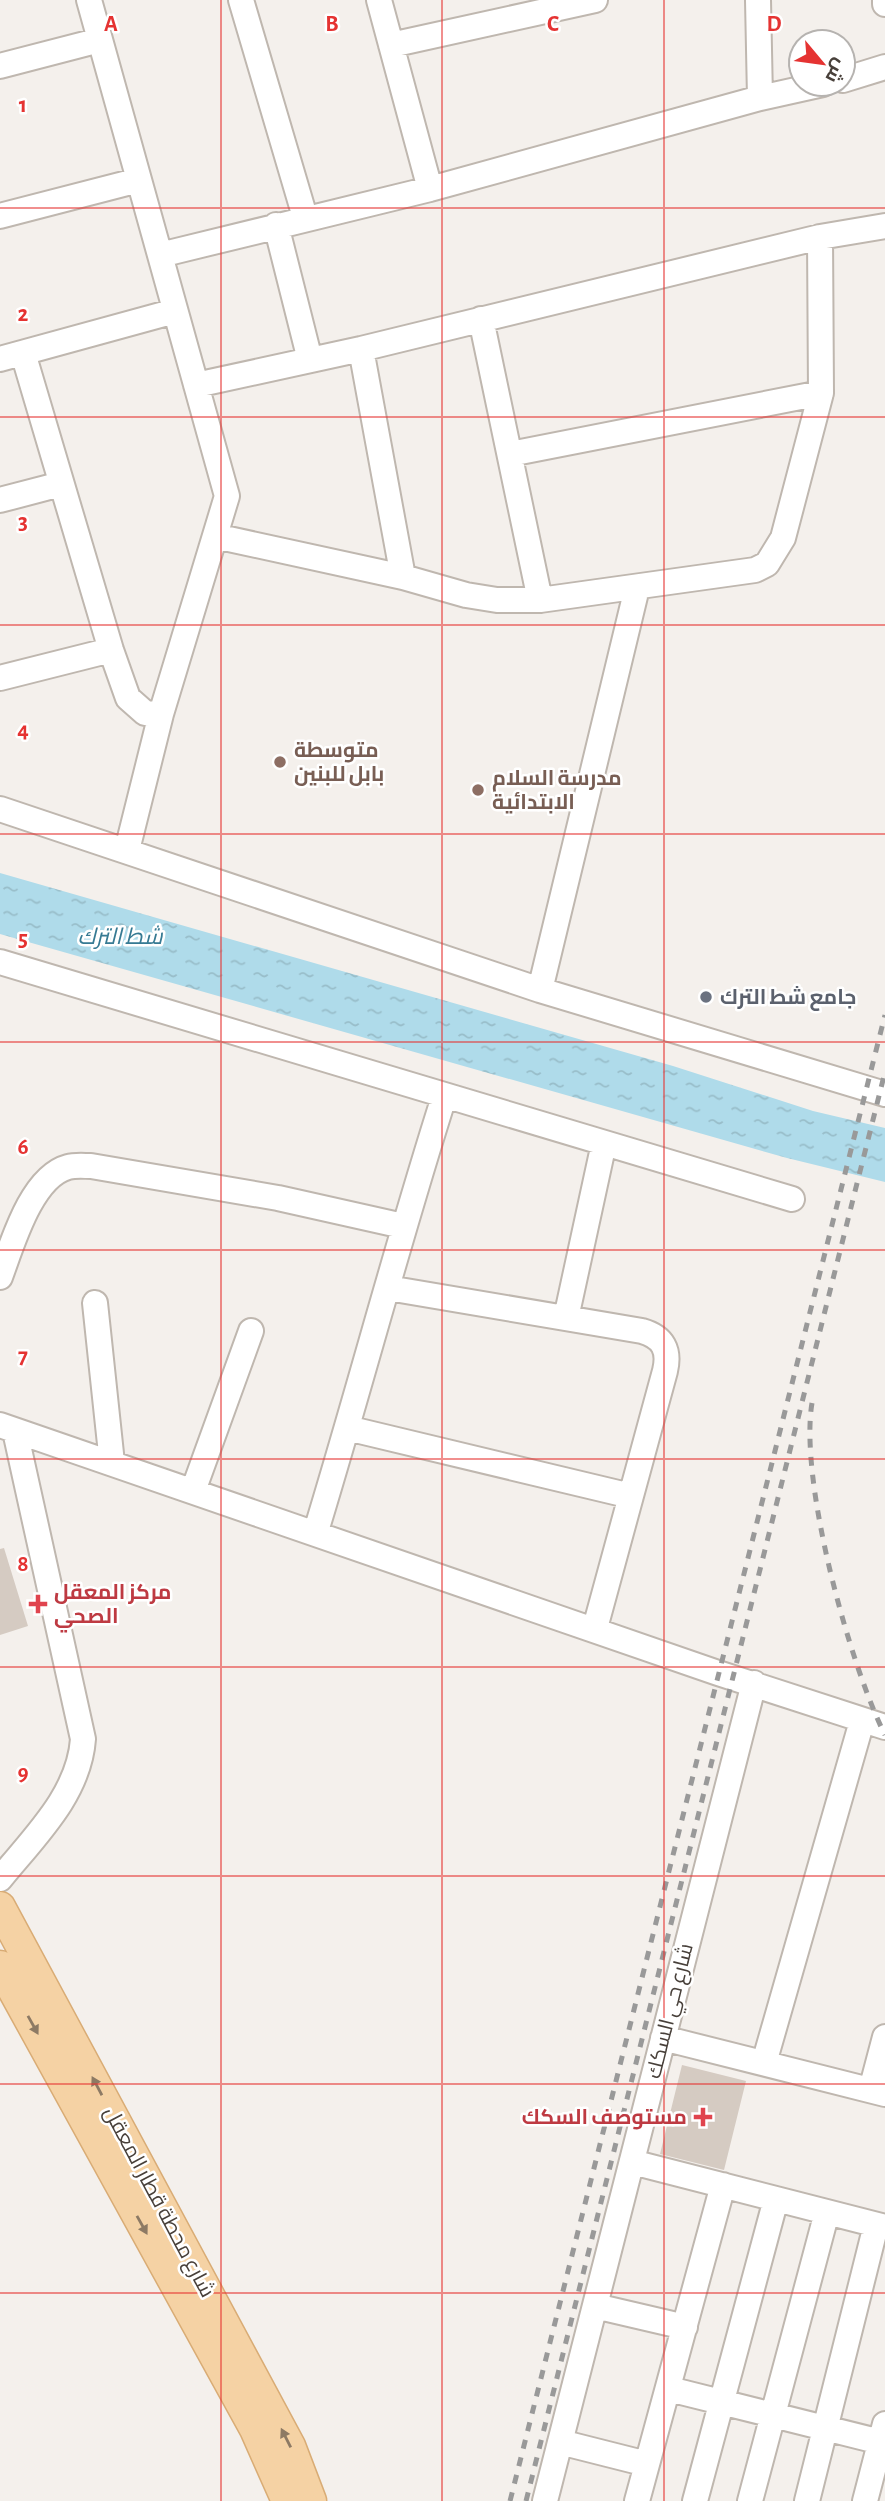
<svg xmlns="http://www.w3.org/2000/svg" width="885" height="2501" font-family="'Alegreya Sans',Cairo,sans-serif">
  <style>
    .water { fill: url(#water-ripples) }
    .building { fill: #d5cbc2 }
    .lines { fill: none; stroke-linecap: round; stroke-linejoin: round }
    .minor-casing { stroke: #bfb7af; stroke-width: 28 }
    .major-casing { stroke: #d9ac75; stroke-width: 33 }
    .minor { stroke: #fff; stroke-width: 24 }
    .major { stroke: #f5d2a4; stroke-width: 30 }
    .rail { stroke: #999; stroke-width: 5; stroke-dasharray: 9 9; stroke-linecap: butt }
    .oneway { fill: #8d7a64 }
    .grid { fill: none; stroke: #e53332; stroke-width: 2; stroke-opacity: 0.55 }
    .education-dot { fill: #8d6e63; stroke: #fff; stroke-width: 2.5 }
    .worship-dot { fill: #6b7280; stroke: #fff; stroke-width: 2.5 }
    .health-dot { fill: #e0444e; stroke: #fff; stroke-width: 2.5 }
    .labels { text-anchor: middle; dominant-baseline: central; stroke-width: 5; stroke-linejoin: round; paint-order: stroke }
    .education-label { font-size: 21px; font-weight: bold; fill: #785e54; stroke: #fff; text-anchor: start }
    .worship-label { font-size: 21px; font-weight: bold; fill: #5b616d; stroke: #fff; text-anchor: start }
    .health-label { font-size: 21px; font-weight: bold; fill: #be3a42; stroke: #fff; text-anchor: start }
    .street-label { font-size: 21px; fill: #48403a; stroke: #fff }
    .water-label { font-size: 23px; font-style: italic; fill: #367a93; stroke: #fff }
    .grid-label { font-size: 23px; text-anchor: middle; font-weight: bold; fill: #e53332; stroke: #fff; stroke-width: 5; stroke-linejoin: round; paint-order: stroke }
  </style>
  <defs>
    <pattern id="water-ripples" width="26" height="14" patternUnits="userSpaceOnUse" patternTransform="scale(1.75)"><rect width="26" height="14" fill="#afdbea"/><path d="M2 4q2-2 4 0t4 0M15 11q2-2 4 0t4 0" fill="none" stroke="#98bdc9"/></pattern>
  </defs>
  <rect width="100%" height="100%" fill="#f4f0ec"/>
  <!-- water -->
  <path class="water" d="M 0,873 L 673,1066 L 813,1111 L 885,1128 L 885,1182 L 787,1158 L 0,934 Z"/>
  <!-- building -->
  <path class="building" d="M 4,1548 L 28,1626 L 0,1635 L 0,1549 Z
    M 682,2065 L 746,2081 L 724,2170 L 660,2154 Z"/>
  <g class="lines">
    <!-- minor casing -->
    <g class="minor-casing">
      <path id="minor" d="M 89,0 L 227,496 L 161,714 L 127,850
        M 241,0 L 305,217
        M 379,0 L 430,189
        M 758,0 L 760,98
        M 885,0 L 885,4
        M 391,45 L 595,0
        M 0,66 L 100,40
        M 843,80 L 885,67
        M 0,216 L 139,180
        M 276,225 L 310,360
        M 160,255 L 430,189 L 760,98 L 823,84
        M 481,319 L 540,600
        M 361,349 L 403,577
        M 23,353 L 111,650 L 128,698 L 145,713 L 161,714
        M 0,359 L 175,311
        M 196,385 L 361,349 L 820,237 L 885,226
        M 510,454 L 821,393
        M 0,500 L 61,484
        M 215,536 L 403,577 L 466,595 L 497,600 L 540,600 L 755,570 L 767,564 L 783,538 L 821,393 L 820,237
        M 0,678 L 111,650
        M 0,809 L 540,990 L 885,1094
        M 0,962 L 792,1199
        M 540,990 L 637,588
        M 0,1277 C 12,1245 31,1177 68,1167 C 75,1165 84,1166 91,1166 L 278,1198 L 403,1226
        M 388,1288 L 642,1331 C 663,1337 670,1350 665,1371 L 595,1628
        M 95,1303 L 112,1463
        M 566,1318 L 604,1143
        M 0,1425 L 718,1673 L 885,1727
        M 347,1428 L 631,1496
        M 193,1491 L 251,1331
        M 316,1531 C 360,1387 398,1241 444,1097
        M 0,1879 C 34,1837 79,1795 83,1739 L 15,1431
        M 663,2038 L 885,2094
        M 764,2063 L 862,1721
        M 871,2090 L 885,2037
        M 632,2162 L 885,2227
        M 595,2306 L 685,2327
        M 669,2389 L 885,2443
        M 560,2442 L 647,2464
        M 545,2501 L 754,1683
        M 637,2501 L 723,2185
        M 695,2501 L 776,2199
        M 750,2501 L 827,2212
        M 807,2501 L 876,2225
        M 865,2501 L 885,2424"/>
    </g>
    <!-- major casing -->
    <g class="major-casing">
      <path id="major" d="M 0,1907 L 290,2446 L 311,2501
        M 0,1966 L 255,2429 L 287,2501"/>
    </g>
    <!-- minor -->
    <use href="#minor" class="minor"/>
    <!-- major -->
    <use href="#major" class="major"/>
    <!-- rail -->
    <path class="rail" d="M 812,1403 C 799,1480 849,1663 885,1735
      M 510,2501 L 885,1015
      M 526,2501 L 885,1072"/>
  </g>
  <!-- one-way arrows -->
  <defs><path id="oneway-solid" d="M-6-.8H1V-3.2L6.5 0L1 3.2V.8H-6Z" transform="scale(1.75)"/></defs>
  <g class="oneway">
    <use href="#oneway-solid" transform="translate(33 2025) rotate(61)"/>
    <use href="#oneway-solid" transform="translate(97 2086) rotate(-118)"/>
    <use href="#oneway-solid" transform="translate(142 2225) rotate(61)"/>
    <use href="#oneway-solid" transform="translate(286 2438) rotate(-117)"/>
  </g>
  <!-- grid -->
  <path class="grid" d="M 221,0 L 221,2501M 442,0 L 442,2501M 664,0 L 664,2501M 0,208 L 885,208M 0,417 L 885,417M 0,625 L 885,625M 0,834 L 885,834M 0,1042 L 885,1042M 0,1250 L 885,1250M 0,1459 L 885,1459M 0,1667 L 885,1667M 0,1876 L 885,1876M 0,2084 L 885,2084M 0,2293 L 885,2293"/>
  <!-- markers -->
  <g class="education-dot">
    <circle cx="280" cy="762" r="7"/>
    <circle cx="478" cy="790" r="7"/>
  </g>
  <circle class="worship-dot" cx="706" cy="997" r="7"/>
  <g class="health-dot">
    <path d="M34.5 1593.5h7v7h7v7h-7v7h-7v-7h-7v-7h7z"/>
    <path d="M699.5 2106.5h7v7h7v7h-7v7h-7v-7h-7v-7h7z"/>
  </g>
  <g class="labels">
    <!-- education labels -->
    <g class="education-label">
      <text x="294" y="750">متوسطة<tspan x="294" dy="24">بابل للبنين</tspan></text>
      <text x="492" y="778">مدرسة السلام<tspan x="492" dy="24">الابتدائية</tspan></text>
    </g>
    <!-- worship labels -->
    <g class="worship-label">
      <text x="720" y="997">جامع شط الترك</text>
    </g>
    <!-- health labels -->
    <g class="health-label">
      <text x="54" y="1592">مركز المعقل<tspan x="54" dy="24">الصحي</tspan></text>
      <text x="687" y="2117" text-anchor="end">مستوصف السكك</text>
    </g>
    <!-- street labels -->
    <g class="street-label">
      <text transform="translate(670 2011) rotate(-76)">شارع حي السكك</text>
      <text transform="translate(159 2202) rotate(62)">شارع محطة قطار المعقل</text>
    </g>
    <!-- water labels -->
    <g class="water-label">
      <text x="120" y="937">شط الترك</text>
    </g>
  </g>
  <g class="grid-label">
    <text x="111" y="31">A</text>
    <text x="332" y="31">B</text>
    <text x="553" y="31">C</text>
    <text x="774" y="31">D</text>
    <text x="23" y="112">1</text>
    <text x="23" y="321">2</text>
    <text x="23" y="529">3</text>
    <text x="23" y="737">4</text>
    <text x="23" y="946">5</text>
    <text x="23" y="1154">6</text>
    <text x="23" y="1363">7</text>
    <text x="23" y="1571">8</text>
    <text x="23" y="1780">9</text>
  </g>
  <!-- north arrow -->
  <g transform="translate(822 63) rotate(119)"><circle r="33" fill="#ffffff" stroke="#b6b3b0" stroke-width="2"/>
  <path d="M0-5L12 26L0 18L-12 26Z" fill="#e53332"/>
  <text y="-10" font-size="19" font-weight="bold" text-anchor="middle" fill="#48403a">ش</text>
  </g>
</svg>
